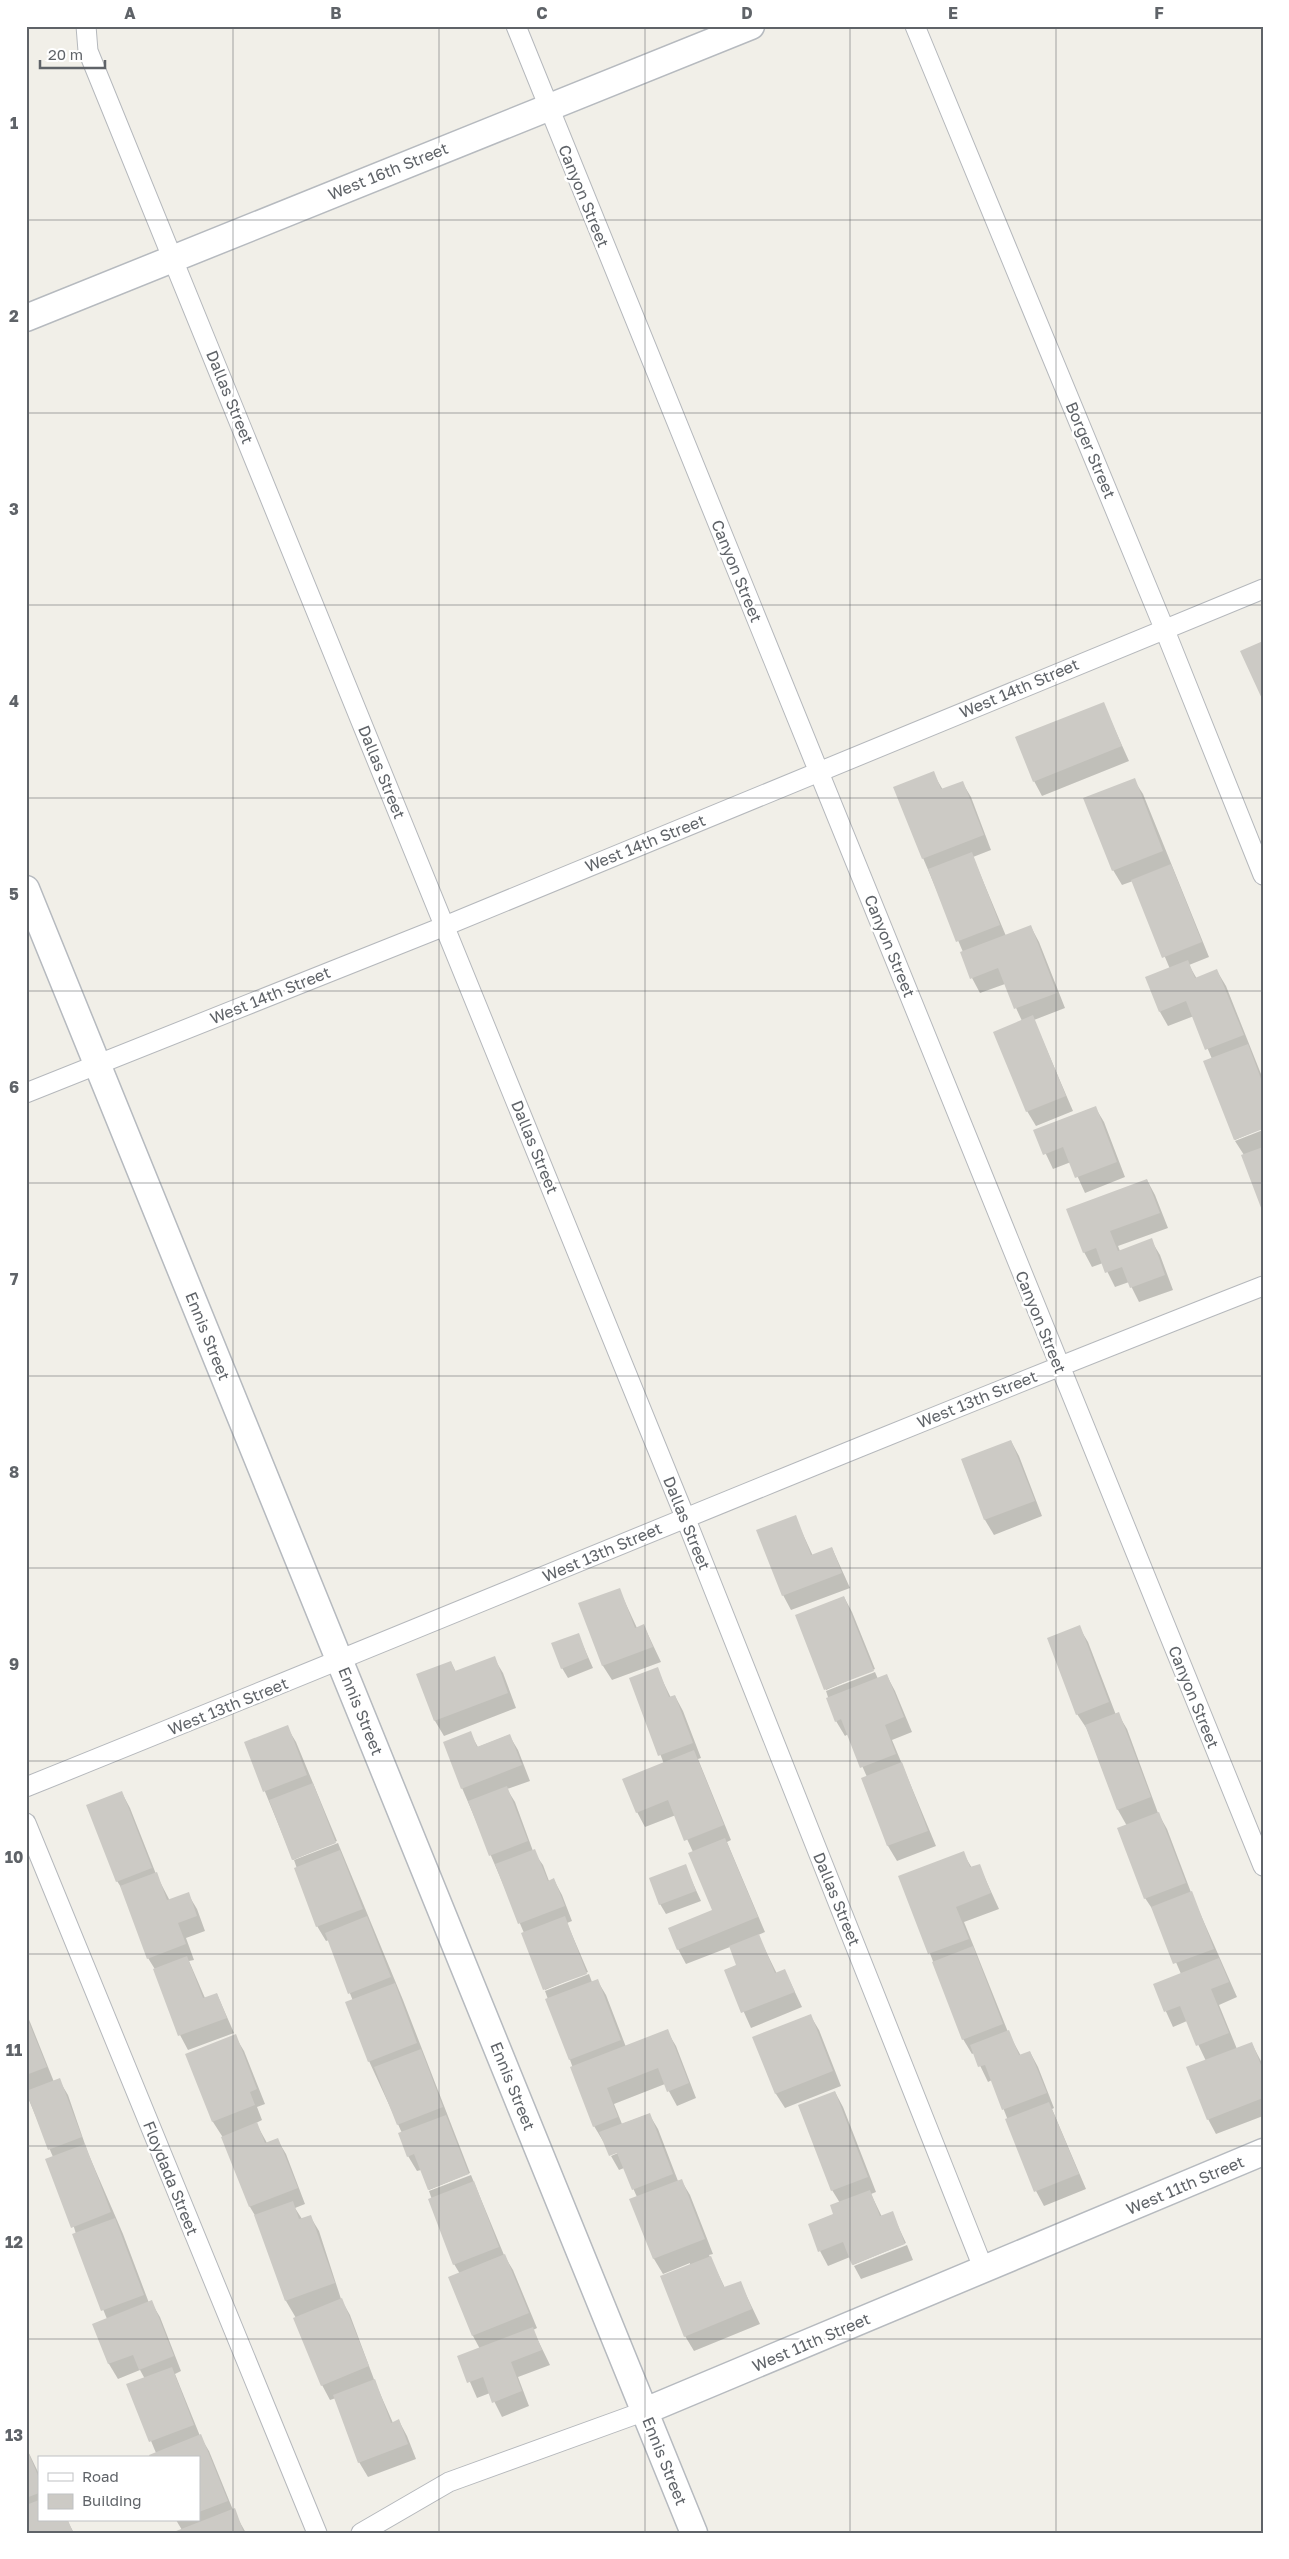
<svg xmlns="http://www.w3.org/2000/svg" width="1289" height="2559" font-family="'Golos Text',sans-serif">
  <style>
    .shadow { fill: #0003 }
    .building { fill: #cccac5 }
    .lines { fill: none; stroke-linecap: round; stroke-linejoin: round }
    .street-casing { stroke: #b5b8bc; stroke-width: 21 }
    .secondary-casing { stroke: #b6babf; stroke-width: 29 }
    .street { stroke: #fff; stroke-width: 19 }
    .secondary { stroke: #fff; stroke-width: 26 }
    .grid { fill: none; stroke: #5f6368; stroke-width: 1; stroke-opacity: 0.55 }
    .labels { text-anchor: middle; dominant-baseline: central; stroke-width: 5; stroke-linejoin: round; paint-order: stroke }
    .street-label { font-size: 16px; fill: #5f6368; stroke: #fff }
    .neatline { fill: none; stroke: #5f6368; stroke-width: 2 }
    .grid-label { font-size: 16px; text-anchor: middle; font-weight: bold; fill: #5f6368 }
  </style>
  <rect width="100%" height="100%" fill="#f1efe8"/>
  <!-- shadow -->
  <path class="shadow" d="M 1103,703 L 1129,761 L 1042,796 L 1034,781 Z
    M 933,773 L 943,790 L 962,782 L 971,797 L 991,850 L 973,857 L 1006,936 L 1031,927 L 1039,942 L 1065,1008 L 1034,1020 L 1073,1111 L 1036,1126 L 1027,1111 L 1022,1021 L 1005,984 L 980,993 L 972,978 L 963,952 L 923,858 Z
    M 1134,780 L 1143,794 L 1209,957 L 1189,965 L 1197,979 L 1217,971 L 1226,986 L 1263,1079 L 1263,1128 L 1235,1140 L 1205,1062 L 1212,1059 L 1194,1016 L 1168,1026 L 1160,1012 L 1170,969 L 1133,881 L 1122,885 L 1113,870 Z
    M 1095,1107 L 1104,1122 L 1125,1177 L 1085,1193 L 1071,1162 L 1053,1169 L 1035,1131 Z
    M 1263,1130 L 1263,1210 L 1244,1155 L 1235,1141 Z
    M 1147,1180 L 1155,1195 L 1168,1228 L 1118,1246 L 1120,1251 L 1151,1240 L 1160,1255 L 1173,1290 L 1139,1302 L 1129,1282 L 1115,1287 L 1103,1263 L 1092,1267 L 1084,1252 Z
    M 1011,1441 L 1019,1456 L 1042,1516 L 994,1535 L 985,1520 L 962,1460 Z
    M 795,1517 L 813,1556 L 832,1548 L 850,1588 L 791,1610 L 783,1595 Z
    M 619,1589 L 637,1628 L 644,1626 L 661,1662 L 612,1680 L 603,1666 L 580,1604 Z
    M 844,1597 L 852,1612 L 875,1669 L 826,1690 L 797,1616 Z
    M 1079,1627 L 1088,1642 L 1116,1715 L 1118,1714 L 1127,1729 L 1158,1813 L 1167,1829 L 1192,1895 L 1237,1997 L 1219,2005 L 1237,2049 L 1252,2044 L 1263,2065 L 1263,2116 L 1216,2134 L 1208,2119 L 1206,2061 L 1187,2021 L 1173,2027 L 1154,1985 L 1181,1974 L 1155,1913 L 1145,1898 L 1127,1826 L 1118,1810 L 1087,1729 L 1077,1714 Z
    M 578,1634 L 593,1668 L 568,1678 L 562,1668 Z
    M 494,1658 L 503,1673 L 516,1708 L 444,1736 L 435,1721 L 418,1675 L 451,1662 L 456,1672 Z
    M 657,1669 L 671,1698 L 675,1696 L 683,1711 L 701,1758 L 698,1759 L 731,1840 L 727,1842 L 765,1932 L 758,1935 L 777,1974 L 785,1971 L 802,2007 L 751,2028 L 725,1970 L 738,1965 L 730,1947 L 686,1964 L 678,1949 L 713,1911 L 693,1852 L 676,1815 L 645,1827 L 637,1812 L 664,1764 L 631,1678 Z
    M 875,1672 L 878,1679 L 887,1676 L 895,1691 L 912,1732 L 892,1740 L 936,1846 L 897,1861 L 888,1846 L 862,1779 L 867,1777 L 848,1734 L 845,1736 L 836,1721 L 826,1691 Z
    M 287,1727 L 296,1742 L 337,1841 L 293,1860 L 245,1743 Z
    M 470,1733 L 478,1747 L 509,1735 L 518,1750 L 530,1781 L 507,1789 L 515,1802 L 533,1851 L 543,1865 L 549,1881 L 554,1880 L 562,1895 L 572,1921 L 567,1923 L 588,1972 L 545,1990 L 524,1933 L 462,1788 Z
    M 122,1793 L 130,1808 L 156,1874 L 170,1901 L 188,1894 L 197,1909 L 205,1931 L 186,1938 L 194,1960 L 189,1961 L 205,1998 L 217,1994 L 234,2033 L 188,2050 L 180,2035 L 156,1971 L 148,1958 L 124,1892 L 117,1881 Z
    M 338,1843 L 403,2000 L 470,2173 L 429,2190 L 421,2170 L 417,2171 L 408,2156 L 402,2133 L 369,2061 L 353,2001 L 329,1940 L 326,1941 L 317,1926 L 294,1860 Z
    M 963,1853 L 972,1868 L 979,1865 L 999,1909 L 964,1922 L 1008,2032 L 1021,2056 L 1030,2052 L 1038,2067 L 1054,2108 L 1052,2109 L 1086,2189 L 1044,2206 L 1036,2191 L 992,2080 L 988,2082 L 974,2053 L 972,2054 L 963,2039 L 900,1876 Z
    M 685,1866 L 701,1901 L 666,1914 L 660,1904 Z
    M 589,1974 L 592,1982 L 597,1980 L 606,1995 L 626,2047 L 667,2031 L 676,2046 L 696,2098 L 677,2106 L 665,2084 L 614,2104 L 622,2124 L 649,2114 L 658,2129 L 678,2181 L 681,2180 L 690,2195 L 713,2254 L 709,2255 L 725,2288 L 740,2282 L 760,2324 L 694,2351 L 685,2336 L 690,2263 L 663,2274 L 654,2259 L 631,2200 L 637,2197 L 624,2168 L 619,2170 L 611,2156 L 623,2151 L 603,2141 L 594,2126 L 545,1991 Z
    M 26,2012 L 54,2082 L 59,2080 L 68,2095 L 88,2153 L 123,2234 L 149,2303 L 151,2302 L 160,2317 L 181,2371 L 175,2374 L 200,2436 L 209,2451 L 233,2510 L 246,2533 L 174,2533 L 182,2530 L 176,2520 L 199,2520 L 199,2458 L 156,2453 L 128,2385 L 145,2379 L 140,2370 L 118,2379 L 109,2364 L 94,2324 L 107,2319 L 73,2235 L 76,2234 L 53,2157 L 26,2093 Z
    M 810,2015 L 819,2030 L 841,2086 L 785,2108 L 776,2094 L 754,2038 Z
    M 235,2036 L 244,2051 L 265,2104 L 257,2107 L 262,2120 L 256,2123 L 267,2143 L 277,2139 L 286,2154 L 305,2204 L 295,2208 L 302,2219 L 310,2216 L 319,2231 L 341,2299 L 350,2315 L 375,2382 L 393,2423 L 399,2421 L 407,2436 L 416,2459 L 368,2477 L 359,2462 L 336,2398 L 330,2400 L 322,2385 L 296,2318 L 286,2301 L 257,2219 L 250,2207 L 222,2136 L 213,2122 L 187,2055 Z
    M 835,2092 L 843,2107 L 876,2192 L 871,2194 L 882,2217 L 892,2213 L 906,2243 L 853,2265 L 850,2257 L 828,2266 L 820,2251 L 840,2203 L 832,2190 Z
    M 471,2175 L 504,2255 L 513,2270 L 537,2328 L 533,2330 L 550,2365 L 518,2377 L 529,2406 L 502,2417 L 490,2393 L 477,2398 L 459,2357 L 480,2349 L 473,2336 L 460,2274 L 454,2264 L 429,2191 Z
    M 907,2245 L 913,2260 L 861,2279 L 854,2266 Z
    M 26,2447 L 39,2474 L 39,2520 L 67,2520 L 74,2533 L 26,2533 Z"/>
  <!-- building -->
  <path class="building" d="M 1263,641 L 1263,701 L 1240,651 Z
    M 1104,702 L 1122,746 L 1033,782 L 1015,737 Z
    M 934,771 L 941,789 L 963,781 L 984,835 L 922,859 L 893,787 Z
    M 1135,778 L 1163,851 L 1112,871 L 1083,798 Z
    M 972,852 L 1000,925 L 956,942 L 928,869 Z
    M 1171,864 L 1202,942 L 1162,958 L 1131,880 Z
    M 1031,925 L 1057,993 L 1014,1009 L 998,968 L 970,979 L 960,952 Z
    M 1188,960 L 1195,978 L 1217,969 L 1244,1035 L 1205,1050 L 1186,1001 L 1159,1012 L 1145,977 Z
    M 1033,1015 L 1066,1096 L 1026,1112 L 993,1032 Z
    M 1248,1044 L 1263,1084 L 1263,1129 L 1234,1140 L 1203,1061 Z
    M 1096,1106 L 1117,1162 L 1075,1178 L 1063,1147 L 1043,1155 L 1033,1130 Z
    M 1263,1147 L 1263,1213 L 1241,1155 Z
    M 1147,1179 L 1160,1213 L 1110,1231 L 1118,1251 L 1152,1238 L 1165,1275 L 1130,1288 L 1122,1267 L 1105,1273 L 1096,1248 L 1083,1253 L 1066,1209 Z
    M 1011,1440 L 1035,1501 L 984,1520 L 961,1459 Z
    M 796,1515 L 811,1555 L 832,1547 L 842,1573 L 782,1596 L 756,1530 Z
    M 620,1588 L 635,1628 L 644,1624 L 653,1647 L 602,1666 L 578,1603 Z
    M 844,1596 L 874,1671 L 824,1690 L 795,1615 Z
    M 1080,1625 L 1109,1702 L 1076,1715 L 1047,1638 Z
    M 579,1633 L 588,1658 L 561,1669 L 551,1643 Z
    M 495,1656 L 508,1693 L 434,1721 L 416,1674 L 451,1661 L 455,1671 Z
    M 658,1667 L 669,1697 L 675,1695 L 693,1743 L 658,1756 L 629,1678 Z
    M 887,1674 L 904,1717 L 885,1725 L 896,1754 L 860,1768 L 841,1719 L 835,1722 L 826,1698 Z
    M 1119,1712 L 1151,1797 L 1117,1810 L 1085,1725 Z
    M 288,1725 L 307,1775 L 263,1792 L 244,1742 Z
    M 471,1731 L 477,1747 L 510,1734 L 522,1765 L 461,1789 L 443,1742 Z
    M 694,1750 L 724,1825 L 684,1841 L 668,1800 L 636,1813 L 622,1779 Z
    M 902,1762 L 928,1831 L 887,1846 L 861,1778 Z
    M 313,1783 L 336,1843 L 292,1860 L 269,1800 Z
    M 507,1786 L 528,1841 L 489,1856 L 468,1801 Z
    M 122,1791 L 152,1868 L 116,1882 L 86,1805 Z
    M 1159,1812 L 1186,1883 L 1144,1899 L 1117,1828 Z
    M 725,1838 L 758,1917 L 677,1950 L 668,1928 L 712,1910 L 688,1853 Z
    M 535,1849 L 548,1881 L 554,1878 L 565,1906 L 518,1924 L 495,1864 Z
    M 340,1850 L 363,1909 L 316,1927 L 294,1868 Z
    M 964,1851 L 970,1867 L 980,1864 L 991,1893 L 956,1907 L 969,1939 L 928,1954 L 898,1876 Z
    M 686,1864 L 696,1891 L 659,1905 L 649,1878 Z
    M 157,1872 L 167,1900 L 189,1892 L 197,1916 L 178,1923 L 186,1944 L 147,1959 L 120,1886 Z
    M 1192,1891 L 1214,1949 L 1173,1964 L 1151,1907 Z
    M 367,1916 L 391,1977 L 348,1994 L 325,1933 Z
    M 565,1916 L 587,1974 L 543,1990 L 521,1933 Z
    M 759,1934 L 775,1973 L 785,1969 L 795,1992 L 741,2013 L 724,1970 L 736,1965 L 729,1946 Z
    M 973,1946 L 1003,2024 L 962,2040 L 932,1962 Z
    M 187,1956 L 203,1998 L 217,1993 L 227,2018 L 178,2036 L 153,1969 Z
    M 1219,1958 L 1229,1982 L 1211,1989 L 1229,2033 L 1196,2046 L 1180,2006 L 1164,2012 L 1153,1984 Z
    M 598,1979 L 621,2040 L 569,2060 L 545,1999 Z
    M 395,1983 L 417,2043 L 368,2062 L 345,2002 Z
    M 811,2014 L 833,2071 L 775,2094 L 752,2037 Z
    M 26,2015 L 47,2067 L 26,2075 Z
    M 668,2029 L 689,2083 L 667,2092 L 658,2068 L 607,2088 L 618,2117 L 593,2127 L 570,2067 Z
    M 1009,2030 L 1019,2055 L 1030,2051 L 1047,2093 L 1002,2110 L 985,2065 L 978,2067 L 970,2045 Z
    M 236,2034 L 257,2089 L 250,2092 L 255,2105 L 212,2122 L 185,2054 Z
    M 1252,2042 L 1263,2070 L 1263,2098 L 1207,2120 L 1186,2067 Z
    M 421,2049 L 443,2107 L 397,2125 L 374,2067 Z
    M 60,2078 L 82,2137 L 48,2150 L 26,2091 Z
    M 835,2091 L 868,2177 L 831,2191 L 798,2105 Z
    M 1049,2102 L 1079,2174 L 1034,2192 L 1005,2119 Z
    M 650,2113 L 673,2174 L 632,2190 L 617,2153 L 609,2156 L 599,2132 Z
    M 446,2115 L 469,2174 L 428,2190 L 414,2154 L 407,2157 L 398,2133 Z
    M 257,2122 L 265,2143 L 278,2138 L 298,2188 L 249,2207 L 221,2137 Z
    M 85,2144 L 111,2212 L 71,2228 L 45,2159 Z
    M 682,2179 L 705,2239 L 653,2259 L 629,2199 Z
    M 474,2181 L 499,2247 L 453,2265 L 428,2199 Z
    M 870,2190 L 880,2216 L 893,2211 L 905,2244 L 852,2265 L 843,2242 L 818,2252 L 808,2224 L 833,2214 L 830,2205 Z
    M 293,2201 L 299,2219 L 311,2215 L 335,2283 L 285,2301 L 254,2215 Z
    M 115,2218 L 144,2295 L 101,2311 L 72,2234 Z
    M 505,2254 L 529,2313 L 472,2336 L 448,2277 Z
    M 711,2256 L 724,2287 L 741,2281 L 752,2309 L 684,2337 L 660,2276 Z
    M 342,2298 L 369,2366 L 321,2386 L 293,2318 Z
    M 152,2300 L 174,2356 L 139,2370 L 133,2355 L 108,2364 L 92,2324 Z
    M 533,2327 L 542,2350 L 511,2362 L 522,2391 L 492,2403 L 483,2377 L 467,2383 L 457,2356 Z
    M 172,2367 L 194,2425 L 149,2442 L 126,2384 Z
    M 375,2379 L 391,2423 L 399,2419 L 408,2444 L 358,2463 L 333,2395 Z
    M 201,2434 L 228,2501 L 199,2512 L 199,2458 L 150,2458 L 149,2455 Z
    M 26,2447 L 39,2478 L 39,2493 L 26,2498 Z
    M 39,2500 L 39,2520 L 68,2520 L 73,2533 L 26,2533 L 26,2505 Z
    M 235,2508 L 244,2533 L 171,2533 Z"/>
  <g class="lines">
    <!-- street casing -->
    <g class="street-casing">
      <path id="street" d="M 86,26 L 88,51 L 685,1517 L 984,2270
        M 516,26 L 1263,1866
        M 915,26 L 1164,628 L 1263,875
        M 26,1093 L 445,926 L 1263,589
        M 26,1787 C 439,1621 849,1448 1263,1286
        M 26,1823 L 317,2533
        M 361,2533 L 449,2482 L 645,2411"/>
    </g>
    <!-- secondary casing -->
    <g class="secondary-casing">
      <path id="secondary" d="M 26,318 L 751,26
        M 26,889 L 694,2533
        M 645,2411 L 1263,2152"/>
    </g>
    <!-- street -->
    <use href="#street" class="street"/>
    <!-- secondary -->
    <use href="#secondary" class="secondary"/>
  </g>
  <!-- grid -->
  <path class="grid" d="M 233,26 L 233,2533M 439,26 L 439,2533M 645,26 L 645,2533M 850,26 L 850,2533M 1056,26 L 1056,2533M 26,220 L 1263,220M 26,413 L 1263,413M 26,605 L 1263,605M 26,798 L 1263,798M 26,991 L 1263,991M 26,1183 L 1263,1183M 26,1376 L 1263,1376M 26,1568 L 1263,1568M 26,1761 L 1263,1761M 26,1954 L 1263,1954M 26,2146 L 1263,2146M 26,2339 L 1263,2339"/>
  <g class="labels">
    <!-- street labels -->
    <g class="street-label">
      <text transform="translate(388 171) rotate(-22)">West 16th Street</text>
      <text transform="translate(584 196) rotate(68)">Canyon Street</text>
      <text transform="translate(230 397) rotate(68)">Dallas Street</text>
      <text transform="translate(1091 450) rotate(67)">Borger Street</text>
      <text transform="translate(737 571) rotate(68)">Canyon Street</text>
      <text transform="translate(1019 688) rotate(-23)">West 14th Street</text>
      <text transform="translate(382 772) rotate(68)">Dallas Street</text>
      <text transform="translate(645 843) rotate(-22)">West 14th Street</text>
      <text transform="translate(890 946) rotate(68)">Canyon Street</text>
      <text transform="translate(270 995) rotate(-22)">West 14th Street</text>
      <text transform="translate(535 1147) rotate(68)">Dallas Street</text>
      <text transform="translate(1041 1322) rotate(68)">Canyon Street</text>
      <text transform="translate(208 1336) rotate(68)">Ennis Street</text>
      <text transform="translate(977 1399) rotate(-22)">West 13th Street</text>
      <text transform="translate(687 1523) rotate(68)">Dallas Street</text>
      <text transform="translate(602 1552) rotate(-23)">West 13th Street</text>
      <text transform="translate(1194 1697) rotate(68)">Canyon Street</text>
      <text transform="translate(228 1706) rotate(-22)">West 13th Street</text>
      <text transform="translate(361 1711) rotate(68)">Ennis Street</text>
      <text transform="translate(837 1899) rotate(68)">Dallas Street</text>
      <text transform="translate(513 2086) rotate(68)">Ennis Street</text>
      <text transform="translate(171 2178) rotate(68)">Floydada Street</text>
      <text transform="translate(1185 2185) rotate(-23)">West 11th Street</text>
      <text transform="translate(811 2342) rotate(-23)">West 11th Street</text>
      <text transform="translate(665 2461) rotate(68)">Ennis Street</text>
    </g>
  </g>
  <!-- border -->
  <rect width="1289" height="2559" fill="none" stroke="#ffffff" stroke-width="55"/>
  <!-- legend -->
  <rect x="38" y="2456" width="162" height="65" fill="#ffffff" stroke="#bfc1c3"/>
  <rect x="48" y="2473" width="25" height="8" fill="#ffffff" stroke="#bfc1c3"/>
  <text x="82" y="2482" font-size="15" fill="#5f6368">Road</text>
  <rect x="48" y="2494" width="25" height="15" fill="#cccac5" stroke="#bfc1c3"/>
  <text x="82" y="2506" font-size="15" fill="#5f6368">Building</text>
  <!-- scale -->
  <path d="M40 60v8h65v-8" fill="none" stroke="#5f6368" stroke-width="2.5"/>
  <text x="48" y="60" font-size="15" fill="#5f6368" stroke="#ffffff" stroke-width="4" paint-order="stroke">20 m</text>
  <rect x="28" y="28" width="1234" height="2504" class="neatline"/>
  <g class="grid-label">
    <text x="130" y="19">A</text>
    <text x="336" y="19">B</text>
    <text x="542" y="19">C</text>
    <text x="747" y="19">D</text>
    <text x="953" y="19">E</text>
    <text x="1159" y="19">F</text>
    <text x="14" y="129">1</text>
    <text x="14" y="322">2</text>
    <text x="14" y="515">3</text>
    <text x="14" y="707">4</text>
    <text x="14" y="900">5</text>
    <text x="14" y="1093">6</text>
    <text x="14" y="1285">7</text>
    <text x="14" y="1478">8</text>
    <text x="14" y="1670">9</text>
    <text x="14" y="1863">10</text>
    <text x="14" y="2056">11</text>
    <text x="14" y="2248">12</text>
    <text x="14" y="2441">13</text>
  </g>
</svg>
